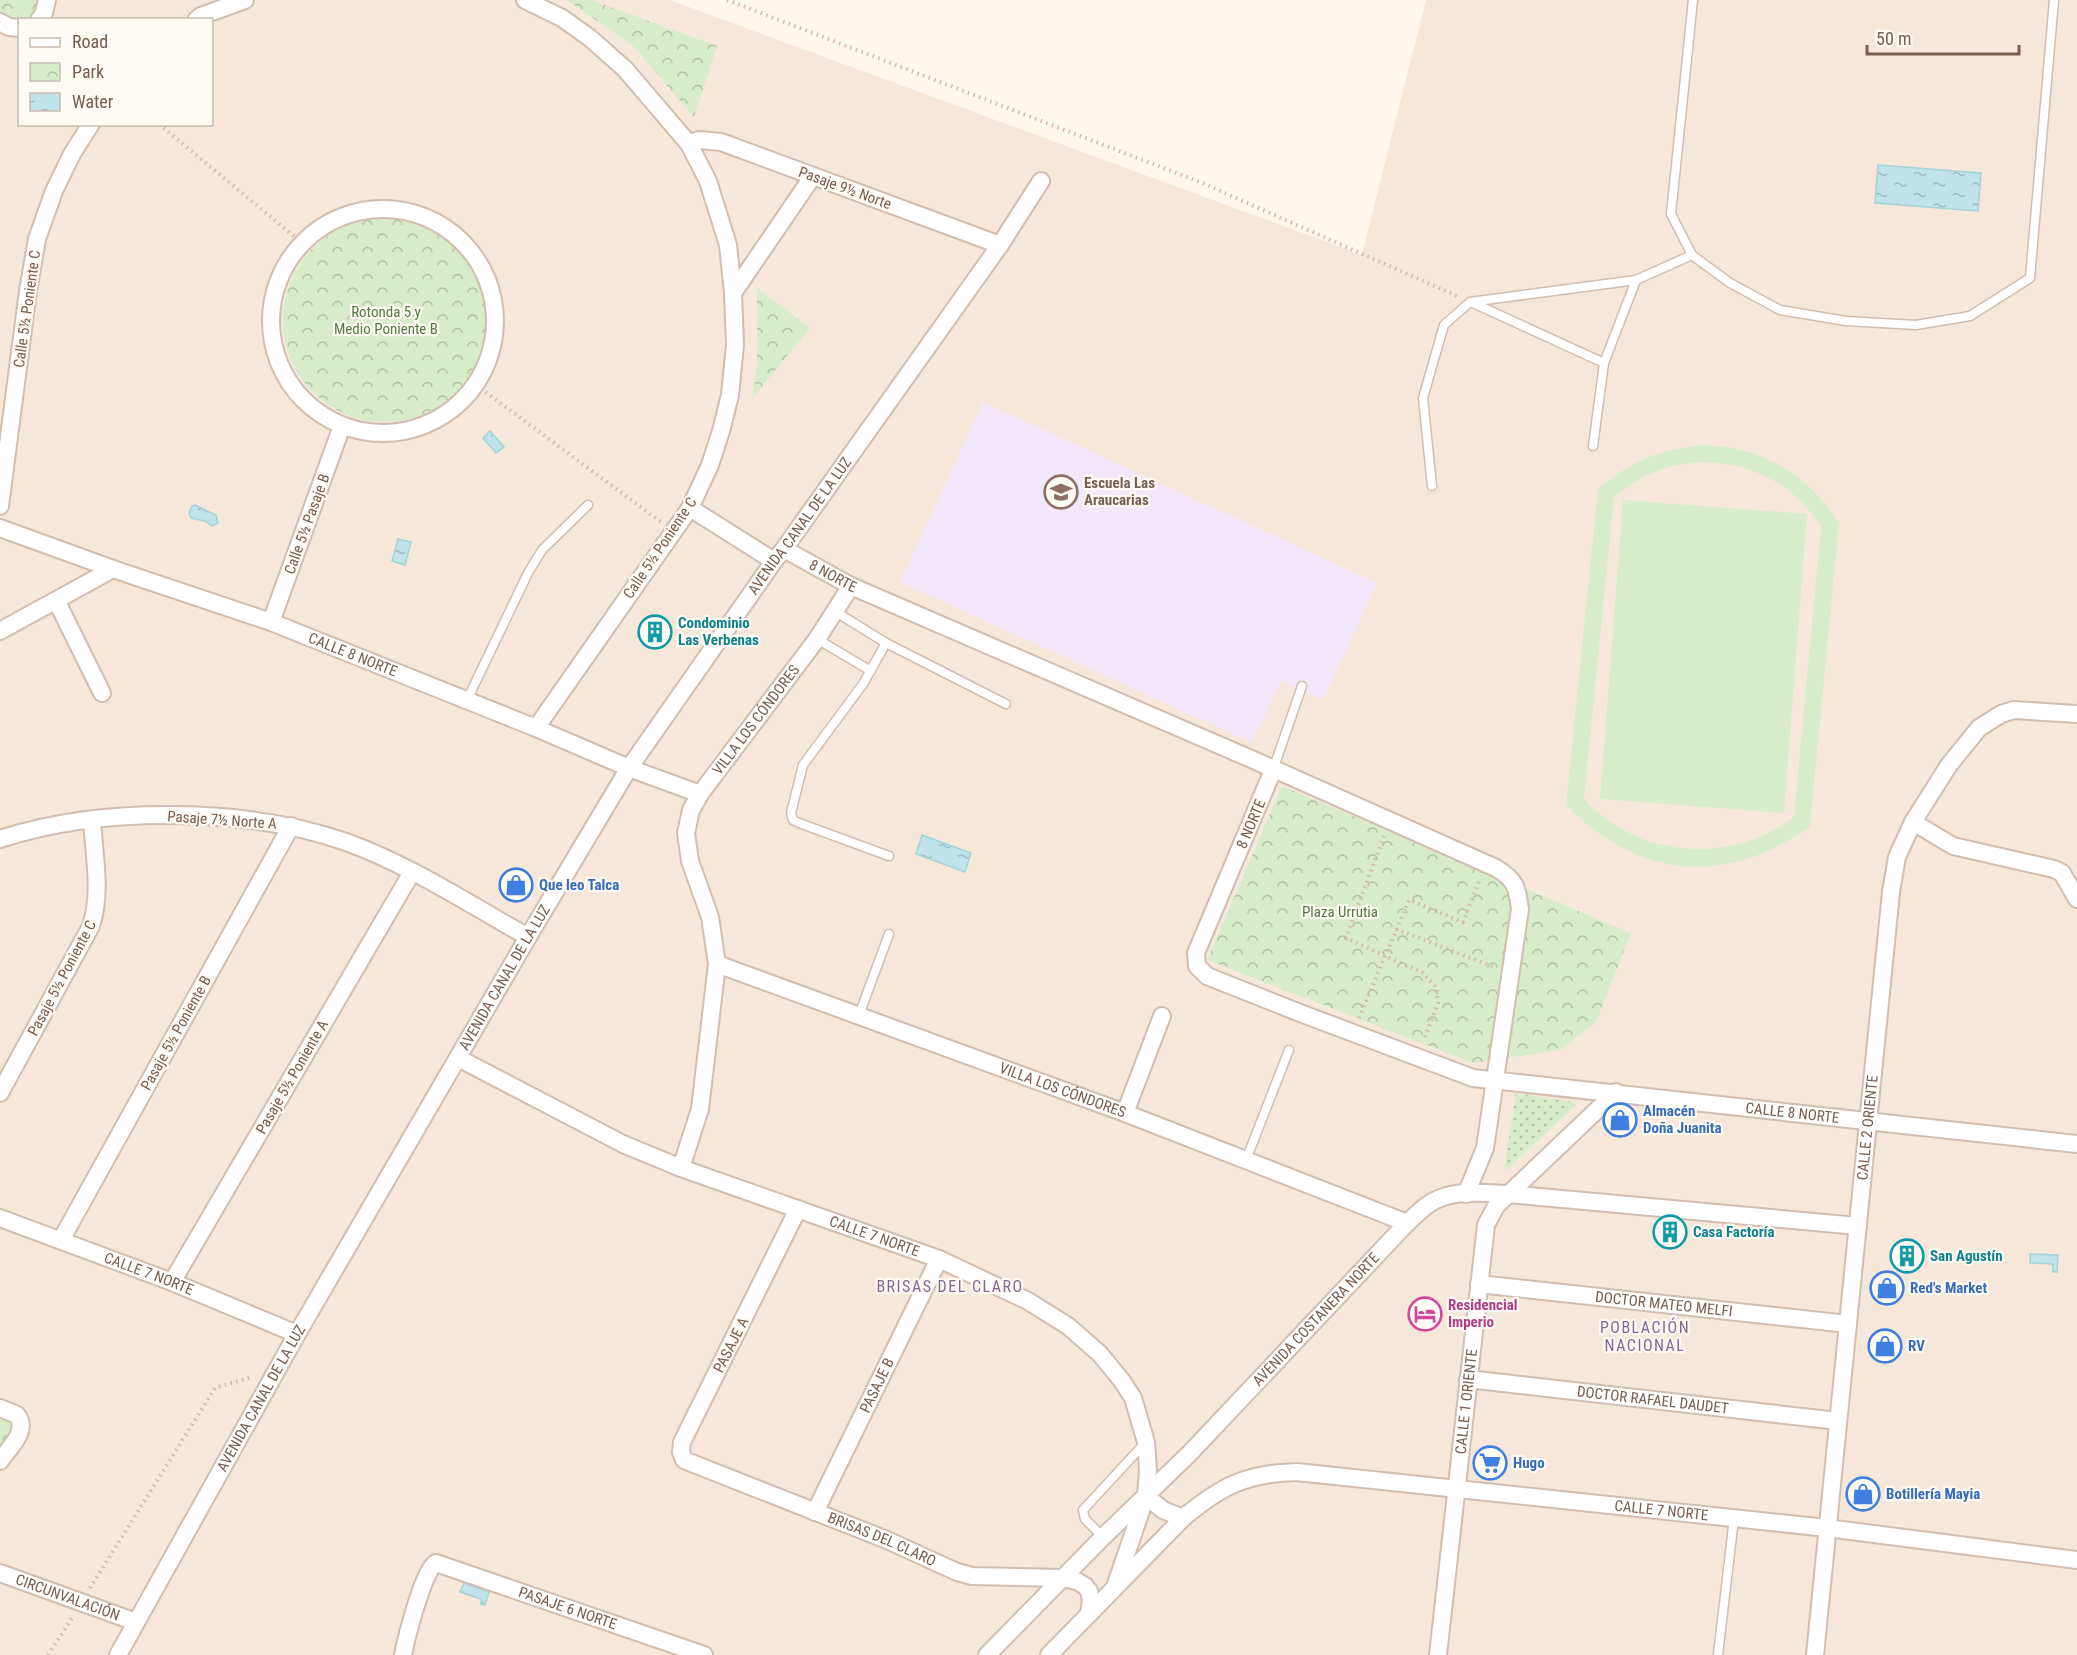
<svg xmlns="http://www.w3.org/2000/svg" width="2077" height="1655" font-family="'Roboto Condensed',sans-serif">
  <style>
    .residential { fill: #f5e8da; fill-rule: evenodd }
    .education { fill: #f3e8fa }
    .grass { fill: url(#grass-dots) }
    .park { fill: url(#park-crowns) }
    .garden { fill: #d8ecc9; fill-rule: evenodd }
    .water { fill: url(#water-ripples); stroke: #a5d3da; stroke-width: 1.5 }
    .lines { fill: none; stroke-linecap: round; stroke-linejoin: round }
    .lane-casing { stroke: #d1beb0; stroke-width: 11 }
    .street-casing { stroke: #d1beb0; stroke-width: 20 }
    .path { stroke: #d9b8a5; stroke-width: 4; stroke-dasharray: 1.5 4.5; stroke-linecap: butt }
    .lane { stroke: #fff; stroke-width: 8 }
    .street { stroke: #fff; stroke-width: 16 }
    .labels { text-anchor: middle; dominant-baseline: central; stroke-width: 4.5; stroke-linejoin: round; paint-order: stroke }
    .street-label { font-size: 15px; fill: #7a5c4d; stroke: #fffaf3 }
    .park-label { font-size: 15px; fill: #537a41; stroke: #fffaf3 }
    .education-label { font-size: 15px; font-weight: bold; fill: #785e54; stroke: #fffaf3; text-anchor: start }
    .culture-label { font-size: 15px; font-weight: bold; fill: #0d838f; stroke: #fffaf3; text-anchor: start }
    .shop-label { font-size: 15px; font-weight: bold; fill: #366cbe; stroke: #fffaf3; text-anchor: start }
    .hotel-label { font-size: 15px; font-weight: bold; fill: #b23c85; stroke: #fffaf3; text-anchor: start }
    .neighbourhood-label { font-size: 16px; letter-spacing: 1.5px; fill: #846695; stroke: #fffaf3 }
  </style>
  <defs>
    <pattern id="grass-dots" width="8" height="8" patternUnits="userSpaceOnUse" patternTransform="scale(1.5)"><rect width="8" height="8" fill="#d8ecc9"/><path d="M2 2h.1M6 6h.1" fill="none" stroke="#b4c2a5" stroke-width="1.8" stroke-linecap="round"/></pattern>
    <pattern id="park-crowns" width="20" height="18" patternUnits="userSpaceOnUse" patternTransform="scale(1.5)"><rect width="20" height="18" fill="#d8ecc9"/><path d="M2 6a3 3 0 1 1 6 0M12 15a3 3 0 1 1 6 0" fill="none" stroke="#b4c2a5"/></pattern>
    <pattern id="water-ripples" width="26" height="14" patternUnits="userSpaceOnUse" patternTransform="scale(1.5)"><rect width="26" height="14" fill="#bfe3e8"/><path d="M2 4q2-2 4 0t4 0M15 11q2-2 4 0t4 0" fill="none" stroke="#a0bbbe"/></pattern>
  </defs>
  <rect width="100%" height="100%" fill="#fdf6ec"/>
  <!-- residential -->
  <path class="residential" d="M 0,0 L 670,0 L 1362,255 L 1426,0 L 2077,0 L 2077,1655 L 0,1655 ZM 20,20 L 212,20 L 212,124 L 20,124 Z"/>
  <!-- education -->
  <path class="education" d="M 983,402 L 1377,583 L 1323,700 L 1281,681 L 1252,743 L 900,582 Z"/>
  <!-- grass -->
  <path class="grass" d="M 1516,1093 L 1578,1103 L 1506,1171 L 1505,1163 Z"/>
  <!-- park -->
  <path class="park" d="M 0,0 L 47,0 L 39,20 L 20,20 L 19,28 L 0,22 Z
    M 567,0 L 591,0 L 717,46 L 694,117 L 633,46 Z
    M283 320a102 102 0 1 1 204 0a102 102 0 1 1-204 0Z
    M 757,288 L 810,328 L 752,399 L 757,365 Z
    M 1282,786 L 1631,933 L 1596,1022 L 1560,1050 L 1473,1063 L 1207,960 Z
    M 0,1408 L 21,1421 L 0,1461 Z"/>
  <!-- garden -->
  <path class="garden" d="M 1702,445 C 1763,447 1805,472 1839,523 L 1810,826 C 1727,887 1638,879 1566,805 L 1598,489 C 1629,462 1661,449 1702,445 ZM 1702,462 C 1751,463 1795,484 1821,527 L 1794,817 C 1730,865 1639,859 1584,799 L 1614,497 C 1639,475 1668,464 1702,462 Z
    M 1623,500 L 1807,514 L 1784,813 L 1600,799 Z"/>
  <!-- water -->
  <path class="water" d="M 1878,165 L 1981,173 L 1978,211 L 1875,203 Z
    M 490,431 L 504,447 L 496,453 L 483,438 Z
    M 195,505 L 216,515 L 218,523 L 212,526 L 205,521 L 191,518 L 189,513 L 192,506 Z
    M 398,539 L 411,542 L 405,565 L 392,561 Z
    M 922,835 L 971,853 L 965,872 L 916,854 Z
    M 2030,1254 L 2058,1255 L 2057,1272 L 2053,1272 L 2053,1264 L 2030,1263 Z
    M 464,1583 L 489,1592 L 485,1605 L 481,1604 L 481,1599 L 460,1592 Z"/>
  <g class="lines">
    <!-- lane casing -->
    <g class="lane-casing">
      <path id="lane" d="M 1693,0 L 1671,214 L 1692,255 L 1730,283 L 1780,310 L 1846,321 L 1916,325 L 1970,316 L 2030,278 L 2054,0
        M 1471,302 L 1604,363
        M 1593,446 L 1604,363 L 1636,280
        M 1432,486 L 1423,398 L 1444,325 L 1470,302 L 1636,280 L 1692,255
        M 836,612 L 886,643 L 1006,704
        M 817,639 L 871,671
        M 886,643 L 863,684 L 803,765 L 791,813 L 793,820 L 799,823 L 889,856
        M 467,700 L 528,573 L 542,550 L 588,505
        M 1273,770 L 1302,686
        M 859,1015 L 889,934
        M 1246,1160 L 1289,1050
        M 1103,1537 L 1085,1519 L 1083,1510 L 1145,1443
        M 1718,1655 L 1734,1518"/>
    </g>
    <!-- street casing -->
    <g class="street-casing">
      <g id="street">
        <path d="M 525,0 L 562,18 L 590,38 L 625,69 L 689,144 L 708,181 L 728,245 L 733,293 L 735,345 L 730,395 L 721,431 L 710,465 L 690,508 L 536,728"/>
        <path d="M 39,20 L 44,13 L 47,0"/>
        <path d="M 196,20 L 201,16 L 245,0"/>
        <path d="M 0,22 L 9,27 L 20,28"/>
        <path d="M 689,144 L 699,140 L 721,142 L 1000,245"/>
        <circle cx="383" cy="321" r="112"/>
        <path d="M 733,293 L 813,176"/>
        <path d="M 0,506 L 28,291 L 37,239 L 54,191 L 72,154 L 91,124"/>
        <path d="M 690,508 L 774,561"/>
        <path id="s1" d="M 0,528 L 113,569 L 271,622 L 536,728 L 629,768 L 700,794"/>
        <path id="s2" d="M 784,549 L 851,586 L 1249,758 L 1496,868 C 1516,880 1517,887 1520,909 L 1485,1148 L 1466,1194"/>
        <path d="M 57,602 L 102,693"/>
        <path d="M 271,622 L 342,426"/>
        <path d="M 0,631 L 113,569"/>
        <path id="s3" d="M 1273,770 L 1196,953 L 1197,966 L 1207,976 L 1300,1013 L 1473,1078 L 2077,1144"/>
        <path d="M 1913,822 L 1953,846 L 2054,869 L 2062,873 L 2077,899"/>
        <path d="M 0,839 C 101,806 246,807 346,842 C 410,865 469,904 528,937"/>
        <path id="s4" d="M 717,964 L 1125,1113 L 1407,1223"/>
        <path id="s5" d="M 458,1058 L 623,1144 L 681,1168 L 939,1259 L 1028,1301 L 1068,1326 L 1100,1354 L 1122,1381 L 1133,1398 L 1146,1442 L 1148,1470 L 1146,1496 L 1116,1584"/>
        <path d="M 0,1093 L 91,926 C 102,892 94,856 92,820"/>
        <path d="M 1125,1113 L 1162,1016"/>
        <path id="s6" d="M 681,1168 L 700,1109 L 717,964 L 710,917 L 690,861 L 686,833 L 691,810 L 700,794 L 817,639 L 851,586"/>
        <path id="s7" d="M 798,1209 L 682,1442 L 681,1452 L 684,1460 L 887,1540 L 957,1572 L 972,1576 L 1062,1578 L 1077,1581 L 1085,1586 L 1089,1591 L 1091,1600 L 1089,1614"/>
        <path id="s8" d="M 0,1218 L 172,1282 L 297,1334"/>
        <path d="M 61,1240 L 291,826"/>
        <path d="M 172,1282 L 412,872"/>
        <path id="s9" d="M 1479,1284 L 1848,1324"/>
        <path id="s10" d="M 1468,1379 L 1838,1421"/>
        <path d="M 0,1408 L 17,1415 C 29,1431 9,1448 0,1461"/>
        <path d="M 1146,1496 L 1163,1510 L 1183,1518"/>
        <path id="s11" d="M 815,1512 L 939,1259"/>
        <path id="s12" d="M 0,1573 L 136,1622"/>
        <path id="s13" d="M 118,1655 L 297,1334 L 528,937 L 629,768 L 774,561 L 784,549 L 1000,245 L 1041,181"/>
        <path id="s14" d="M 403,1655 C 406,1639 424,1568 436,1563 L 704,1655"/>
        <path id="s15" d="M 987,1655 L 1103,1537 L 1189,1454 L 1407,1223 C 1415,1216 1423,1207 1432,1202 C 1454,1189 1484,1193 1508,1194 L 1858,1226"/>
        <path id="s16" d="M 1049,1655 L 1183,1518 C 1221,1486 1247,1473 1297,1472 L 1827,1528 L 2077,1560"/>
        <path id="s17" d="M 1438,1655 L 1486,1225 L 1496,1206 L 1616,1092"/>
        <path id="s18" d="M 1815,1655 L 1891,892 L 1897,857 L 1913,822 L 1949,765 L 1979,728 L 2001,714 L 2014,710 L 2077,714"/>
      </g>
    </g>
    <!-- path -->
    <path class="path" d="M 727,0 L 1200,182 L 1457,296
      M 159,124 L 302,243
      M 476,385 L 661,522
      M 1384,836 L 1346,938 L 1423,973 L 1437,988 L 1438,1003 L 1424,1040
      M 1396,929 L 1494,967
      M 1359,1018 L 1409,900 L 1463,922 L 1480,879
      M 90,1588 L 215,1388 L 252,1377
      M 48,1655 L 72,1618"/>
    <!-- lane -->
    <use href="#lane" class="lane"/>
    <!-- street -->
    <use href="#street" class="street"/>
  </g>
  <!-- icons -->
  <defs>
    <g id="school-ring" transform="scale(1.725)"><circle r="9.5" fill="#fffaf3" stroke="#8d6e63" stroke-width="1.5"/><path d="M0-5L7-2L0 1L-7-2ZM-4 1L0 2.5L4 1V4Q0 6-4 4Z" fill="#8d6e63"/></g>
    <g id="building-ring" transform="scale(1.725)"><circle r="9.5" fill="#fffaf3" stroke="#0f9aa8" stroke-width="1.5"/><path d="M-4-6H4V6H1V3H-1V6H-4ZM-2.5-4.3h1.7v1.8h-1.7ZM.8-4.3h1.7v1.8H.8ZM-2.5-1h1.7V.8h-1.7ZM.8-1h1.7V.8H.8Z" fill="#0f9aa8"/></g>
    <g id="shop-ring" transform="scale(1.725)"><circle r="9.5" fill="#fffaf3" stroke="#3f7fe0" stroke-width="1.5"/><path d="M-5-2.5h2.3a2.7 3.5 0 0 1 5.4 0H5L5.5 6h-11ZM-1.5-2.5h3a1.5 2.3 0 0 0-3 0Z" fill="#3f7fe0"/></g>
    <g id="hotel-ring" transform="scale(1.725)"><circle r="9.5" fill="#fffaf3" stroke="#d1479c" stroke-width="1.5"/><path d="M-6-4.5h1.5V1H6V5H4.5V3h-9V5H-6ZM-4 0a1.8 1.8 0 1 1 3.6 0ZM.5 0V-2.5h3Q6-2.5 6 0Z" fill="#d1479c"/></g>
    <g id="supermarket-ring" transform="scale(1.725)"><circle r="9.5" fill="#fffaf3" stroke="#3f7fe0" stroke-width="1.5"/><path d="M-6-5.5h2.5l.6 2H6L4.5 2H-2.5L-4.4-4H-6ZM-1.5 3.2a1.3 1.3 0 1 0 .1 0ZM3 3.2a1.3 1.3 0 1 0 .1 0Z" fill="#3f7fe0"/></g>
  </defs>
  <g fill-rule="evenodd">
    <use href="#school-ring" x="1061" y="492"/>
    <use href="#building-ring" x="655" y="632"/>
    <use href="#shop-ring" x="516" y="885"/>
    <use href="#shop-ring" x="1620" y="1120"/>
    <use href="#building-ring" x="1670" y="1232"/>
    <use href="#building-ring" x="1907" y="1256"/>
    <use href="#shop-ring" x="1887" y="1288"/>
    <use href="#hotel-ring" x="1425" y="1314"/>
    <use href="#shop-ring" x="1885" y="1346"/>
    <use href="#supermarket-ring" x="1490" y="1463"/>
    <use href="#shop-ring" x="1863" y="1494"/>
  </g>
  <g class="labels">
    <!-- street labels -->
    <g class="street-label">
      <text transform="translate(845 188) rotate(20)">Pasaje 9½ Norte</text>
      <text transform="translate(27 309) rotate(-82)">Calle 5½ Poniente C</text>
      <text transform="translate(307 524) rotate(-70)">Calle 5½ Pasaje B</text>
      <text stroke="none"><textPath href="#s13" startOffset="1320">AVENIDA CANAL DE LA LUZ</textPath></text>
      <text transform="translate(660 548) rotate(-56)">Calle 5½ Poniente C</text>
      <text stroke="none"><textPath href="#s2" startOffset="56">8 NORTE</textPath></text>
      <text stroke="none"><textPath href="#s1" startOffset="375">CALLE 8 NORTE</textPath></text>
      <text stroke="none"><textPath href="#s6" startOffset="478">VILLA LOS CÓNDORES</textPath></text>
      <text transform="translate(222 820) rotate(4)">Pasaje 7½ Norte A</text>
      <text transform="translate(1251 824) rotate(-67)">8 NORTE</text>
      <text stroke="none"><textPath href="#s13" startOffset="780">AVENIDA CANAL DE LA LUZ</textPath></text>
      <text transform="translate(62 978) rotate(-62)">Pasaje 5½ Poniente C</text>
      <text transform="translate(176 1033) rotate(-61)">Pasaje 5½ Poniente B</text>
      <text transform="translate(292 1077) rotate(-60)">Pasaje 5½ Poniente A</text>
      <text stroke="none"><textPath href="#s4" startOffset="368">VILLA LOS CÓNDORES</textPath></text>
      <text stroke="none"><textPath href="#s3" startOffset="832">CALLE 8 NORTE</textPath></text>
      <text stroke="none"><textPath href="#s18" startOffset="530">CALLE 2 ORIENTE</textPath></text>
      <text stroke="none"><textPath href="#s5" startOffset="454">CALLE 7 NORTE</textPath></text>
      <text stroke="none"><textPath href="#s8" startOffset="159">CALLE 7 NORTE</textPath></text>
      <text stroke="none"><textPath href="#s9" startOffset="186">DOCTOR MATEO MELFI</textPath></text>
      <text stroke="none"><textPath href="#s15" startOffset="470">AVENIDA COSTANERA NORTE</textPath></text>
      <text transform="translate(731 1345) rotate(-63)">PASAJE A</text>
      <text stroke="none"><textPath href="#s11" startOffset="141">PASAJE B</textPath></text>
      <text stroke="none"><textPath href="#s13" startOffset="294">AVENIDA CANAL DE LA LUZ</textPath></text>
      <text stroke="none"><textPath href="#s10" startOffset="186">DOCTOR RAFAEL DAUDET</textPath></text>
      <text stroke="none"><textPath href="#s17" startOffset="255">CALLE 1 ORIENTE</textPath></text>
      <text stroke="none"><textPath href="#s16" startOffset="684">CALLE 7 NORTE</textPath></text>
      <text stroke="none"><textPath href="#s7" startOffset="492">BRISAS DEL CLARO</textPath></text>
      <text stroke="none"><textPath href="#s12" startOffset="72">CIRCUNVALACIÓN</textPath></text>
      <text stroke="none"><textPath href="#s14" startOffset="238">PASAJE 6 NORTE</textPath></text>
    </g>
    <!-- park labels -->
    <g class="park-label">
      <text x="386" y="312">Rotonda 5 y<tspan x="386" dy="17">Medio Poniente B</tspan></text>
      <text x="1340" y="912">Plaza Urrutia</text>
    </g>
    <!-- education labels -->
    <g class="education-label">
      <text x="1084" y="483">Escuela Las<tspan x="1084" dy="17">Araucarias</tspan></text>
    </g>
    <!-- culture labels -->
    <g class="culture-label">
      <text x="678" y="623">Condominio<tspan x="678" dy="17">Las Verbenas</tspan></text>
      <text x="1693" y="1232">Casa Factoría</text>
      <text x="1930" y="1256">San Agustín</text>
    </g>
    <!-- shop labels -->
    <g class="shop-label">
      <text x="539" y="885">Que leo Talca</text>
      <text x="1643" y="1111">Almacén<tspan x="1643" dy="17">Doña Juanita</tspan></text>
      <text x="1910" y="1288">Red's Market</text>
      <text x="1908" y="1346">RV</text>
      <text x="1513" y="1463">Hugo</text>
      <text x="1886" y="1494">Botillería Mayia</text>
    </g>
    <!-- hotel labels -->
    <g class="hotel-label">
      <text x="1448" y="1305">Residencial<tspan x="1448" dy="17">Imperio</tspan></text>
    </g>
    <!-- neighbourhood labels -->
    <g class="neighbourhood-label">
      <text x="950" y="1286">BRISAS DEL CLARO</text>
      <text x="1645" y="1327">POBLACIÓN<tspan x="1645" dy="18">NACIONAL</tspan></text>
    </g>
  </g>
  <!-- legend -->
  <rect x="18" y="18" width="195" height="108" fill="#fffaf3" stroke="#cabbb1" stroke-width="1.5"/>
  <rect x="30" y="38" width="30" height="9" fill="#ffffff" stroke="#cabbb1" stroke-width="1.5"/>
  <text x="72" y="48" font-size="18" fill="#7a5c4d">Road</text>
  <rect x="30" y="63" width="30" height="18" fill="url(#park-crowns)" stroke="#cabbb1" stroke-width="1.5"/>
  <text x="72" y="78" font-size="18" fill="#7a5c4d">Park</text>
  <rect x="30" y="93" width="30" height="18" fill="url(#water-ripples)" stroke="#cabbb1" stroke-width="1.5"/>
  <text x="72" y="108" font-size="18" fill="#7a5c4d">Water</text>
  <!-- scale -->
  <path d="M1867 45v9h152v-9" fill="none" stroke="#7a5c4d" stroke-width="3"/>
  <text x="1876" y="45" font-size="18" fill="#7a5c4d" stroke="#fffaf3" stroke-width="4.5" paint-order="stroke">50 m</text>
</svg>
